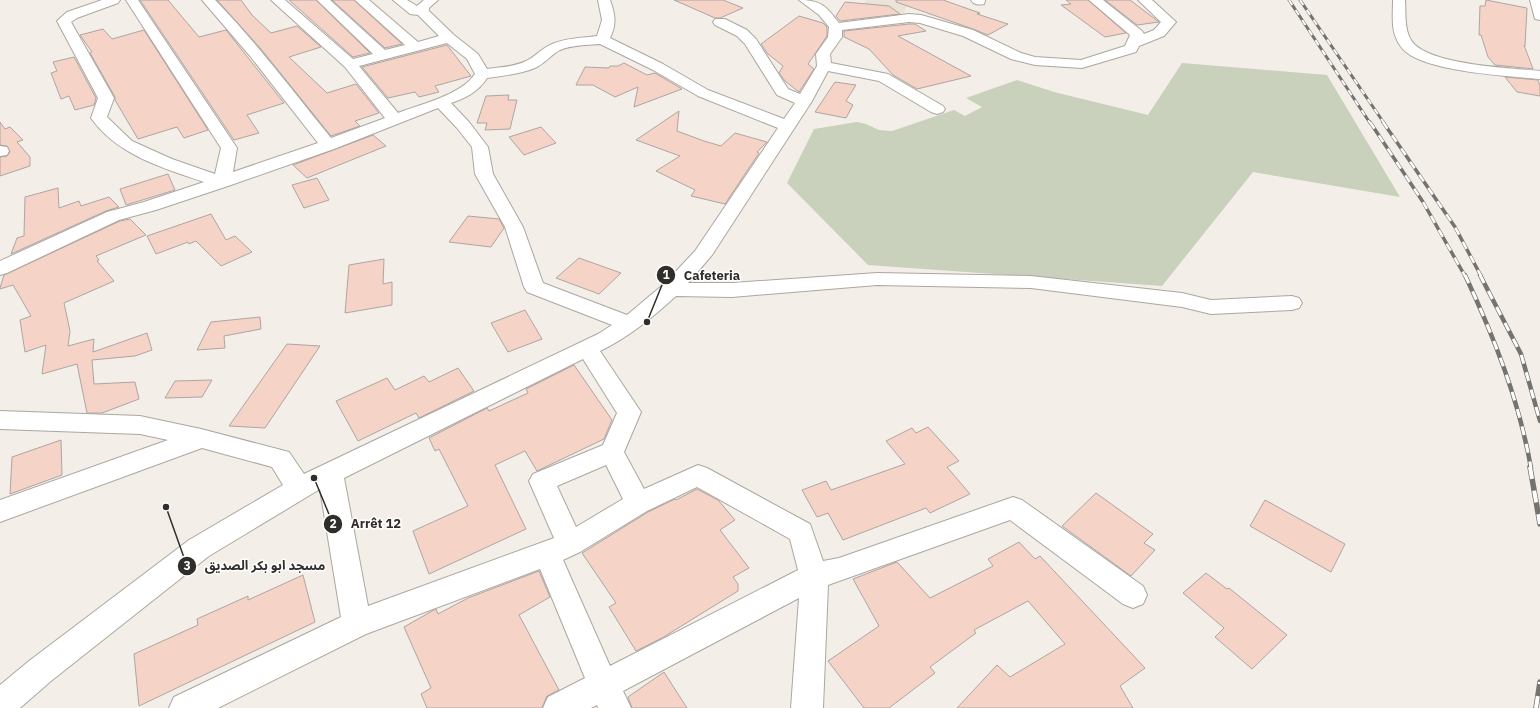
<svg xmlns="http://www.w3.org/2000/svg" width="1540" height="708" font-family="'IBM Plex Sans','Noto Sans Arabic',sans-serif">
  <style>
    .built { fill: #ebe3d6 }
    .green { fill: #c9d0bb }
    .building { fill: #f5d3c6; stroke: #aea5a2 }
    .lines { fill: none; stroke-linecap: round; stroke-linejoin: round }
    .minor-casing { stroke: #aba7a0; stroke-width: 2 }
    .minor { fill: #fff; fill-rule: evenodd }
    .rail-far3-casing { stroke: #75736e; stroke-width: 3 }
    .rail-far2-casing { stroke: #75736e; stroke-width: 3.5 }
    .rail-far1-casing { stroke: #75736e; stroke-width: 4.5 }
    .rail-casing { stroke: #75736e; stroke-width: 5.5 }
    .rail-far3 { stroke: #fff; stroke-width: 2; stroke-dasharray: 6; stroke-linecap: butt }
    .rail-far2 { stroke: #fff; stroke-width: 2.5; stroke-dasharray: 8; stroke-linecap: butt }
    .rail-far1 { stroke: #fff; stroke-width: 3; stroke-dasharray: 9; stroke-linecap: butt }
    .rail { stroke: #fff; stroke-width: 4; stroke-dasharray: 12; stroke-linecap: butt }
    .leader { fill: none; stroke: #302e2b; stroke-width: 1.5 }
    .callout-dot { fill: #302e2b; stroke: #fff; stroke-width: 1.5 }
    .mark-label { font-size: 12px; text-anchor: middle; font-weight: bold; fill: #fff }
    .callout-label { font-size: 13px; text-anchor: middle; font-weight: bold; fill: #302e2b; stroke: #fff; stroke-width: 3; stroke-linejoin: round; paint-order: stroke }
  </style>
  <rect width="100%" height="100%" fill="#f3efe8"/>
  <!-- built -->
  <path class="built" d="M 866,0 L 909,0 L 902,18 L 860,14 Z"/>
  <!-- green -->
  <path class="green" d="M 1182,63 L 1327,75 L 1400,197 L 1253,172 L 1162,286 L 868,265 L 787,183 L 814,129 L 857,122 L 866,124 L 879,130 L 892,131 L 954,110 L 965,116 L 982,107 L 966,98 L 1017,80 L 1054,92 L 1148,115 Z"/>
  <!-- building -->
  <path class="building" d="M 140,0 L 168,0 L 199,37 L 226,30 L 284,103 L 247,115 L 259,133 L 234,140 Z
    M 217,0 L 241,0 L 252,15 L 271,33 L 297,26 L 321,47 L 289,57 L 327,93 L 356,84 L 379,113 L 355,121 L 360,126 L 331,136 L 261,49 Z
    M 289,0 L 316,0 L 370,53 L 353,57 Z
    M 332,0 L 354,0 L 402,44 L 385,48 Z
    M 674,0 L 723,0 L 743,8 L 720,18 L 715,18 Z
    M 896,0 L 943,0 L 980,13 L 977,14 L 1008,24 L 988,35 L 973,29 L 896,2 Z
    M 1066,0 L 1088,0 L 1126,33 L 1105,37 L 1061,5 L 1071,4 Z
    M 1105,0 L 1130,0 L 1159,22 L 1137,25 Z
    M 1486,0 L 1527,8 L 1525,46 L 1524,45 L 1533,69 L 1495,65 L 1488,57 L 1481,35 L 1479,35 L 1480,6 L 1485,6 Z
    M 845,2 L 889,6 L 900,14 L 840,21 L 836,16 Z
    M 799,16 L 823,23 L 827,27 L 827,36 L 808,64 L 814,69 L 799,92 L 785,81 L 779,73 L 783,66 L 768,54 L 761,44 Z
    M 909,24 L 915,24 L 926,31 L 898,36 L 971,76 L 917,89 L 893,75 L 869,49 L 844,37 L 844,31 Z
    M 103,29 L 112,39 L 144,30 L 208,130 L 184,138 L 177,127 L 138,139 L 115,100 L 115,97 L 90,53 L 92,52 L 80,35 Z
    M 447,45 L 471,76 L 435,86 L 439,92 L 419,97 L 415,92 L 388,98 L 362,67 Z
    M 74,57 L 96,98 L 94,105 L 75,110 L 69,96 L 61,99 L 51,73 L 57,71 L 53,62 Z
    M 624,63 L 647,75 L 655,73 L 682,89 L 634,107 L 638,87 L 615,97 L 593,85 L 576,85 L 585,67 L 609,68 L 610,66 L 618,66 Z
    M 1505,77 L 1538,80 L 1540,86 L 1540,96 L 1517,92 Z
    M 835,82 L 856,85 L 846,101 L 853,105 L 846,118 L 815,112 Z
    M 509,95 L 508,100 L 517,100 L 510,129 L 485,130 L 487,123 L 477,123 L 486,96 Z
    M 679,111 L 677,131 L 704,141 L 721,146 L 735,133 L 767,142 L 757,152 L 759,153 L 725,204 L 691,196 L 695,190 L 656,171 L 680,156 L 636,140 Z
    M 0,122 L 5,129 L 10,127 L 23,140 L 17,142 L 30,157 L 30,166 L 0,176 L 0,157 L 7,156 L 10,152 L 7,146 L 0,145 Z
    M 541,127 L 556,143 L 524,155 L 509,137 Z
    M 373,135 L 386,146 L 307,178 L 293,165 Z
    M 168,174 L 175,190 L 126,205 L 120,189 Z
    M 317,178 L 329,200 L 304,208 L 292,185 Z
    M 58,188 L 59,208 L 79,201 L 81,206 L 109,197 L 119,207 L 106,211 L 11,254 L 17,238 L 24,236 L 25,197 Z
    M 211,214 L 226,240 L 235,236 L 252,252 L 221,266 L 196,241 L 189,244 L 188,242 L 156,254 L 147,236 Z
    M 468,216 L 499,219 L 504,228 L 491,247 L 449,242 Z
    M 130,219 L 146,235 L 96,256 L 99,260 L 97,261 L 114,281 L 64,303 L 70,331 L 68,346 L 94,339 L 93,352 L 147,333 L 152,350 L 135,356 L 92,360 L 94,384 L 135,382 L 139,399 L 102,413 L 87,413 L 77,364 L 42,374 L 46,345 L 25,352 L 20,320 L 31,316 L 13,285 L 0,289 L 0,288 L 4,275 L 120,221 Z
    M 579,258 L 621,273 L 599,294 L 556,278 Z
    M 384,259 L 383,284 L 392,282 L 392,305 L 345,313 L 349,265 Z
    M 525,310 L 542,339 L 508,352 L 491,323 Z
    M 260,317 L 261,329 L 224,336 L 225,348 L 197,350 L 211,322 Z
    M 287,344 L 320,346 L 265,428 L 229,426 Z
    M 574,365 L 612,420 L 604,439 L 537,471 L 525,451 L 495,465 L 526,529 L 429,574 L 413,531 L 468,506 L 439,449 L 435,451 L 429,438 L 487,408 L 489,411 L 528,393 L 526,389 Z
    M 458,368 L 474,391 L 419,418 L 416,413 L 358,441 L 336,401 L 387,378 L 395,390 L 424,376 L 429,382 Z
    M 212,380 L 202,397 L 165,398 L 175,381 Z
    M 928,427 L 959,461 L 947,467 L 970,494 L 930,513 L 926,508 L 843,540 L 828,513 L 817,517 L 802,490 L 826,481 L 831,490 L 905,464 L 886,441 L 912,428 L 916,433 Z
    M 61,440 L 62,475 L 10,494 L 12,457 Z
    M 697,489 L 718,500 L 735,520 L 720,530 L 749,568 L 733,577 L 738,584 L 738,591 L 662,638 L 636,651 L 609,607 L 616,603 L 582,553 L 648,512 L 675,499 L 676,500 Z
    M 1096,493 L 1153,534 L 1144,543 L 1155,550 L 1131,576 L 1062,526 Z
    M 1265,500 L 1345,544 L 1331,572 L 1250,526 Z
    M 1019,542 L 1035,559 L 1040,556 L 1145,668 L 1120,686 L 1133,708 L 957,708 L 997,665 L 1010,677 L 1065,644 L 1028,601 L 974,630 L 976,633 L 930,667 L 935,673 L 889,708 L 864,708 L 828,661 L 879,626 L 853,579 L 897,562 L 930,598 L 993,566 L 988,559 Z
    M 539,571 L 550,597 L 519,615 L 559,690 L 547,696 L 542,708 L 427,708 L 421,694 L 431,688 L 404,627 L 434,610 L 436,609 L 438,614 L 468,598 Z
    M 1206,573 L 1227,589 L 1229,588 L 1287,635 L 1252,669 L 1215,637 L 1224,628 L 1183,593 Z
    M 303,575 L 315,622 L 139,706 L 134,654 L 198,625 L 197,619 L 248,596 L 248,600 Z
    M 664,672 L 687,708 L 632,708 L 628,697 Z"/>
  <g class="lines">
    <!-- minor casing -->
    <g class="minor-casing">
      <path id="minor" d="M 102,0 L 120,0 L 118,3 L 77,18 L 71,22 L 114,98 L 107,117 L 132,141 L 172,159 L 215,174 L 221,148 L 126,0 L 138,0 L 237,148 L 233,172 L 318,143 L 250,56 L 202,0 L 215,0 C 257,43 293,91 331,138 L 385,118 L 345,67 L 271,0 L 285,0 L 353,59 L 373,54 L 317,0 L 330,0 L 385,50 L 405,45 L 355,0 L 369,0 L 418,42 L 439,36 L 418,15 L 410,14 L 393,0 L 407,0 L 417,6 L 424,0 L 438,0 L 429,8 L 429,11 L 454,35 L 478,54 L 487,69 C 500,67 514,67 526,61 C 535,57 542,48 552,44 C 566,38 582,38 597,36 L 602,20 L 598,0 L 610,0 C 615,14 617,24 610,38 L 663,64 L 708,90 L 784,119 L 795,103 L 777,95 L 745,44 L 737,36 L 715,25 L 713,22 L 715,19 L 725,19 L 747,30 L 756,39 L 788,89 L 800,94 L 817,66 L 816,54 L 828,37 L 829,27 L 819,15 L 799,0 C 821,0 826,6 839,23 L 909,14 L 921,15 L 973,30 L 1021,53 L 1035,57 L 1081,60 L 1125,46 L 1130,35 L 1089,0 L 1103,0 L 1142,31 L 1144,34 L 1154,30 L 1161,22 L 1138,0 L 1152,0 L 1176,22 L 1164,36 L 1139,46 L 1136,52 L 1082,68 L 1035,65 L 1011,59 L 963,36 L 920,23 L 909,22 L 842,30 L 842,37 L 830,54 L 831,63 L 888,74 L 943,106 L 945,109 L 943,112 L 937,114 L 931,112 L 879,81 L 828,71 L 812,101 L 712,255 L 688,283 L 732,283 L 877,273 L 1031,276 L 1182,293 L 1211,300 L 1292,296 L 1299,298 L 1302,303 L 1299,308 L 1292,310 L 1211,314 L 1182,307 L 1031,288 L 877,285 L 732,297 L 676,296 C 653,317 629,337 600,351 L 641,412 L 624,452 L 644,489 L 698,465 L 707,468 L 810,524 L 823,561 L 839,558 L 1013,497 L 1022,500 L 1143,586 L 1147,595 L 1143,604 L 1133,608 L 1123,604 L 1010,520 L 828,585 L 823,708 L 791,708 L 799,598 L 623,691 L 631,708 L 598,708 L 597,705 L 591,708 L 543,708 L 548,697 L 585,678 L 540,569 L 366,634 L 218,708 L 169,708 L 174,697 L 341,617 L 320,489 L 209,556 L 51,681 L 20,708 L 0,708 L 0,685 L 29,661 L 189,540 L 283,485 L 272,467 L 202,448 L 0,522 L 0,500 L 168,440 L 140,434 L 0,429 L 0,411 L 140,416 L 201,429 L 289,452 L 304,474 L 598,334 L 612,325 L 527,292 L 524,287 L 505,227 L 475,174 L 472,147 L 457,128 L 438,108 L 334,149 L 228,186 L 156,210 L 119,220 L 7,273 L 0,275 L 0,261 L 107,212 L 144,202 L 204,182 C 163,168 117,155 91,118 L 98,98 L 57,21 L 67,12 ZM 447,43 L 467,59 L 475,74 C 461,95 421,104 398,113 L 359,66 ZM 600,44 L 653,70 L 698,96 L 778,128 L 695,251 L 664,284 L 627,315 L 543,283 L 523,227 L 493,174 L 488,147 L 469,122 L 451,103 C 466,98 478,92 487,78 C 503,76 520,74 535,68 C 544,64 551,55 560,50 C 572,45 587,45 600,44 ZM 583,359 L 617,413 L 603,445 L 533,474 L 529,481 L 554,538 L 368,606 L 344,478 ZM 606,465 L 623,499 L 576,527 L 557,486 ZM 697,487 L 790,539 L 798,570 L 610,666 L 563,560 L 580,552 L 647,511 Z
        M 971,0 L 985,0 L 985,1 L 984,4 C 978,5 974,5 971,0 Z
        M 1393,0 L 1405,0 C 1406,12 1404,29 1411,40 C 1426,65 1511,68 1540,71 L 1540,79 C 1508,76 1430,72 1406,52 C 1402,49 1398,43 1397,40 C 1391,29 1393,12 1393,0 Z
        M 1530,0 L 1540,0 L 1540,20 L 1535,19 Z
        M 0,146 L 7,147 L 9,151 L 7,155 L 0,156 Z"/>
    </g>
    <!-- minor -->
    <use href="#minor" class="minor"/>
    <!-- rail-far3 casing -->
    <g class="rail-far3-casing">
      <path id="rail-far3" d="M 1289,0 L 1370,123
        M 1300,0 L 1384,123"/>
    </g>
    <!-- rail-far2 casing -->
    <g class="rail-far2-casing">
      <path id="rail-far2" d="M 1370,122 L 1423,202 L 1465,276
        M 1383,122 L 1455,227 L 1481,276"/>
    </g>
    <!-- rail-far1 casing -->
    <g class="rail-far1-casing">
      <path id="rail-far1" d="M 1465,275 C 1494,337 1519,400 1531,468
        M 1480,275 L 1521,354 L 1540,421"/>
    </g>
    <!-- rail casing -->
    <g class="rail-casing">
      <path id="rail" d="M 1530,467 L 1540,524
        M 1536,708 L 1540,682"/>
    </g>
    <!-- rail-far3 -->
    <use href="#rail-far3" class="rail-far3"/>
    <!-- rail-far2 -->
    <use href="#rail-far2" class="rail-far2"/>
    <!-- rail-far1 -->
    <use href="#rail-far1" class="rail-far1"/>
    <!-- rail -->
    <use href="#rail" class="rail"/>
  </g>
  <!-- callouts -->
  <path class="leader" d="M647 322L666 275M314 478L333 524M166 507L187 566"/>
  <g class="callout-dot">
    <circle cx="647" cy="322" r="4"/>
    <circle cx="314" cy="478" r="4"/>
    <circle cx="166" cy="507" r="4"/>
    <circle cx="666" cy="275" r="10"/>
    <circle cx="333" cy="524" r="10"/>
    <circle cx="187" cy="566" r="10"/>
  </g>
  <g class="mark-label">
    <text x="666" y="279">1</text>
    <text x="333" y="528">2</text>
    <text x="187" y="570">3</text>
  </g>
  <g class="callout-label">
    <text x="712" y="280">Cafeteria</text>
    <text x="376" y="528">Arrêt 12</text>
    <text x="265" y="570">مسجد ابو بكر الصديق</text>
  </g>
</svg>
